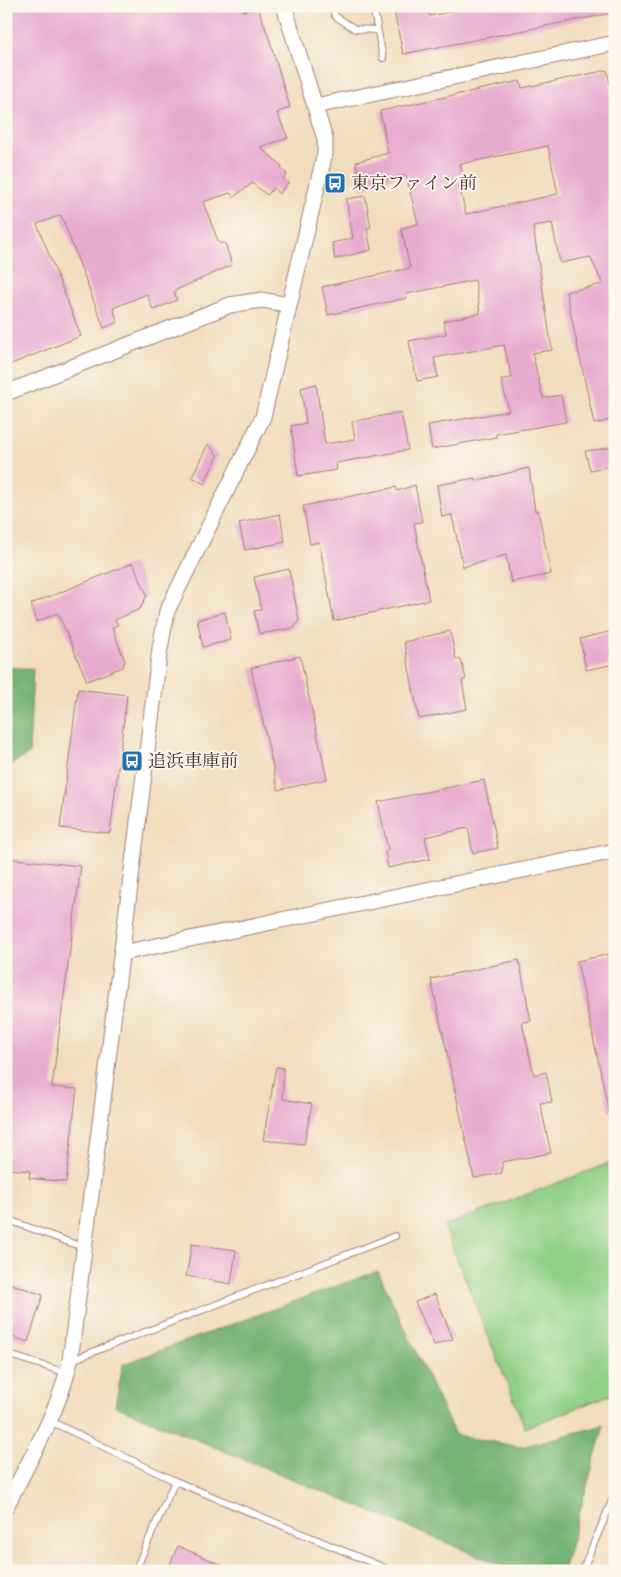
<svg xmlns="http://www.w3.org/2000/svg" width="621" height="1577" font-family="'IM FELL Double Pica','Noto Serif JP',serif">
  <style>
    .green { fill: #90d086; stroke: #6d7858 }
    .forest { fill: #74b273; stroke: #5f684f }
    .building { fill: #e8abd0; fill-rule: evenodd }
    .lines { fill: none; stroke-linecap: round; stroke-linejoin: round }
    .service-casing { stroke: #9e7e74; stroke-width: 8 }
    .tertiary-casing { stroke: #9e7e74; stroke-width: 17 }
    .service { stroke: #fff; stroke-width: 6 }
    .tertiary { stroke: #fff; stroke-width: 15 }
    .labels { text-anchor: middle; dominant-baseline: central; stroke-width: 4; stroke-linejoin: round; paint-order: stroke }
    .poi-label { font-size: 18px; fill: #4a1f2b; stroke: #fbf7ec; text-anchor: start }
  </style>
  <rect width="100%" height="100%" fill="#fbf7ec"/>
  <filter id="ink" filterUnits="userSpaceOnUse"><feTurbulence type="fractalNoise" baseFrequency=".02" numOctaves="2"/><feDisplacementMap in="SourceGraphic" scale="10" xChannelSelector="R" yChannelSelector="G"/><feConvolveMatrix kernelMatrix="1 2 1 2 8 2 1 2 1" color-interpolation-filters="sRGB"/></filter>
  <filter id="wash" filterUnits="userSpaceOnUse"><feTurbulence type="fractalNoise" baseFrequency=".0096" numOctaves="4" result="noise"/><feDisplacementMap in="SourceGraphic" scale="20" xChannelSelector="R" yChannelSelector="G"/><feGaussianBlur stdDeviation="1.12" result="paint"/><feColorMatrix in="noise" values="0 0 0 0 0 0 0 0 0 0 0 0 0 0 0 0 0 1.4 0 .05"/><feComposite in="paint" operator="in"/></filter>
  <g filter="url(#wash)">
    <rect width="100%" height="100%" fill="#f1ddbe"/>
    <!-- green -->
    <path class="green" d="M 615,1161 L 615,1393 L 525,1428 L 444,1226 Z"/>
    <!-- forest -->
    <path class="forest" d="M 6,667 L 33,669 L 29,754 L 6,767 Z
      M 378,1271 L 455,1435 L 521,1447 L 604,1425 L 563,1571 L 515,1571 L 115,1406 L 123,1364 Z"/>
    <g id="blocks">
      <!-- building -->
      <path class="building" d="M 6,6 L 241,6 L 243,11 L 258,8 L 269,38 L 290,107 L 277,113 L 288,138 L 260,147 L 282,166 L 281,169 L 287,174 L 283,179 L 288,183 L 279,194 L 274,188 L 267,195 L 252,183 L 234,197 L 230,193 L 203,202 L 219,243 L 225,243 L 232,265 L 174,291 L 177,300 L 153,310 L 147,294 L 113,308 L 118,322 L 104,328 L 61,215 L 37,224 L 81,336 L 6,366 Z
        M 393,6 L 428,6 L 430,16 L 453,11 L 452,6 L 612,6 L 612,13 L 403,54 Z
        M 607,70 L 615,108 L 615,419 L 594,424 L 566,292 L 603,284 L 590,257 L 560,263 L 552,223 L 533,226 L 552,350 L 532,353 L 543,398 L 561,395 L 566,422 L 496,434 L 496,437 L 432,449 L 428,425 L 509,411 L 501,379 L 512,378 L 504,345 L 434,358 L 438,377 L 417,381 L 409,341 L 446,334 L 444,321 L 480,313 L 475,280 L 406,294 L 407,298 L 328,315 L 322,287 L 410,268 L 401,228 L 418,224 L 406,175 L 376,181 L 377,185 L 361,189 L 356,162 L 388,153 L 380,111 L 520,81 L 522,88 ZM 548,146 L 558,194 L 466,214 L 459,186 L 466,185 L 460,164 Z
        M 365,196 L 371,227 L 367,228 L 371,250 L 335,259 L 332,243 L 353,238 L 346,199 Z
        M 316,384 L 325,444 L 355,439 L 352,422 L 401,412 L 408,450 L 336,463 L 337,470 L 298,476 L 291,426 L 306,423 L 301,388 Z
        M 208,444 L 218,456 L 204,484 L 192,477 Z
        M 615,447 L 615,465 L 590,470 L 585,451 Z
        M 529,468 L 535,511 L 538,510 L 551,574 L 511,582 L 506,555 L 463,567 L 452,515 L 442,517 L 437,485 L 475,478 L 475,481 Z
        M 415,485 L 422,522 L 414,523 L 429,600 L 334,621 L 319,542 L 310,544 L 303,506 L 396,487 L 397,491 Z
        M 280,514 L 285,542 L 245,550 L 239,523 Z
        M 133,563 L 147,595 L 140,609 L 115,620 L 118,625 L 112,628 L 125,661 L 123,667 L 87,681 L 58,613 L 37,622 L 31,604 Z
        M 289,569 L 299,620 L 294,628 L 259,634 L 254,611 L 261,610 L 254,577 Z
        M 225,612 L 231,640 L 203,647 L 197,620 Z
        M 450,631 L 456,659 L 461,660 L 466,679 L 462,681 L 467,709 L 419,719 L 404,642 Z
        M 612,631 L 615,642 L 615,664 L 586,670 L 580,639 Z
        M 300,656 L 327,779 L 278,790 L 251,668 Z
        M 78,689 L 127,695 L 110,833 L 60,828 Z
        M 484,780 L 498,848 L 473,853 L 468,828 L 425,837 L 430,859 L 388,868 L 385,851 L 388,850 L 378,802 Z
        M 6,858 L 81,866 L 52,1087 L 77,1089 L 66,1182 L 29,1178 L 30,1171 L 6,1169 Z
        M 615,953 L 615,1112 L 609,1112 L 577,961 Z
        M 519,960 L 531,1021 L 522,1022 L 534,1075 L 546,1072 L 552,1102 L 540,1103 L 551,1153 L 502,1162 L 502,1173 L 474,1178 L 431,979 Z
        M 276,1067 L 283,1068 L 283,1099 L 312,1104 L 304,1144 L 263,1140 Z
        M 192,1244 L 236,1250 L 231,1284 L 186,1276 Z
        M 6,1282 L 43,1295 L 28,1342 L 6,1335 Z
        M 435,1294 L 453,1339 L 434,1345 L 415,1302 Z
        M 178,1546 L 235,1571 L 167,1571 Z"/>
    </g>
  </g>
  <g filter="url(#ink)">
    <use href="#blocks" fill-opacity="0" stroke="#9e7e74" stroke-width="1"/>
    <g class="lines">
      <!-- service casing -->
      <g class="service-casing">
        <path id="service" d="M 332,6 L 335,16 L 355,29 L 377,30
          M 373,6 L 383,58
          M 6,1219 L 85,1248
          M 6,1354 L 67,1373
          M 72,1360 L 395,1236
          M 50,1421 L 175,1481 L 392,1571
          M 135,1571 L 175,1481
          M 582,1571 L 615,1494"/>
      </g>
      <!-- tertiary casing -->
      <g class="tertiary-casing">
        <path id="tertiary" d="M 315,106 L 615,43
          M 6,393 L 230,305 L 262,300 L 289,305
          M 122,953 L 615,851
          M 6,1507 C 29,1460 59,1412 70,1361 L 160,648 L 167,611 L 263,417 L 325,153 L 325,139 L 284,6"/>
      </g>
      <!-- service -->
      <use href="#service" class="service"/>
      <!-- tertiary -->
      <use href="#tertiary" class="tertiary"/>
    </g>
  </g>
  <!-- icons -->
  <defs>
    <g id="bus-square" transform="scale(1.125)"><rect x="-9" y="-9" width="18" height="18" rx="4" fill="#1f6fb2" stroke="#fbf7ec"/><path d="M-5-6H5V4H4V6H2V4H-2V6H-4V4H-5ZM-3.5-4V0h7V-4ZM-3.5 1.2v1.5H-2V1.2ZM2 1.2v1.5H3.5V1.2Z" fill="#fff"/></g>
  </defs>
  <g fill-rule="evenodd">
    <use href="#bus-square" x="335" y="183"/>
    <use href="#bus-square" x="132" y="761"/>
  </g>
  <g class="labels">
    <!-- poi labels -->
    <g class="poi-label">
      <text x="351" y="183">東京ファイン前</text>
      <text x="148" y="761">追浜車庫前</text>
    </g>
  </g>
  <!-- margin -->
  <rect width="621" height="1577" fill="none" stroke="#fbf7ec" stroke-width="25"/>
</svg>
